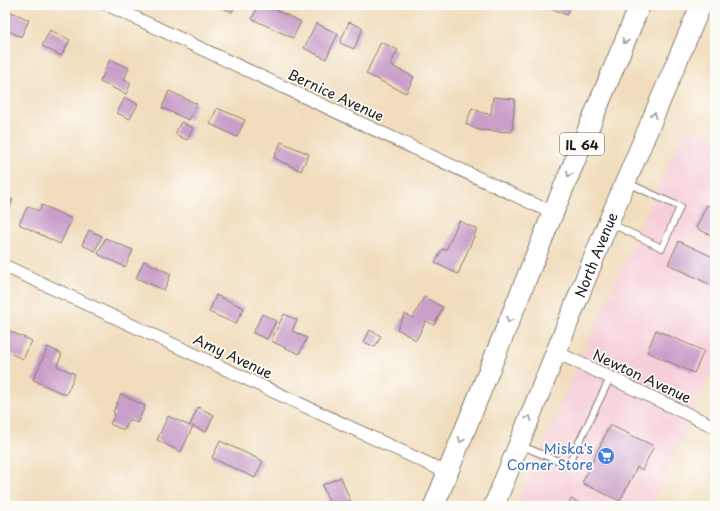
<svg xmlns="http://www.w3.org/2000/svg" width="720" height="511" font-family="'Playpen Sans',sans-serif">
  <style>
    .built { fill: #f6cfd8 }
    .building { fill: #c99ec9 }
    .lines { fill: none; stroke-linecap: round; stroke-linejoin: round }
    .service-casing { stroke: #867c6c; stroke-width: 8 }
    .minor-casing { stroke: #867c6c; stroke-width: 14 }
    .primary-casing { stroke: #867c6c; stroke-width: 22 }
    .service { stroke: #fff; stroke-width: 6 }
    .minor { stroke: #fff; stroke-width: 12 }
    .primary { stroke: #fff; stroke-width: 20 }
    .oneway { stroke: #999 }
    .labels { text-anchor: middle; dominant-baseline: central; stroke-width: 3.5; stroke-linejoin: round; paint-order: stroke }
    .shield { fill: #fdfcf7; stroke: #605f5e; stroke-width: 1 }
    .shield-label { font-size: 13px; font-weight: bold; fill: #1c1c1c }
    .street-label { font-size: 14px; fill: #1c1c1c; stroke: #fdfcf7 }
    .shop-label { font-size: 14px; fill: #366cbe; stroke: #fdfcf7; text-anchor: end }
  </style>
  <rect width="100%" height="100%" fill="#fdfcf7"/>
  <filter id="ink" filterUnits="userSpaceOnUse"><feTurbulence type="fractalNoise" baseFrequency=".025" numOctaves="2"/><feDisplacementMap in="SourceGraphic" scale="8" xChannelSelector="R" yChannelSelector="G"/><feConvolveMatrix kernelMatrix="1 2 1 2 8 2 1 2 1" color-interpolation-filters="sRGB"/></filter>
  <filter id="wash" filterUnits="userSpaceOnUse"><feTurbulence type="fractalNoise" baseFrequency=".012" numOctaves="4" result="noise"/><feDisplacementMap in="SourceGraphic" scale="16" xChannelSelector="R" yChannelSelector="G"/><feGaussianBlur stdDeviation="0.9" result="paint"/><feColorMatrix in="noise" values="0 0 0 0 0 0 0 0 0 0 0 0 0 0 0 0 0 1.4 0 .05"/><feComposite in="paint" operator="in"/></filter>
  <g filter="url(#wash)">
    <rect width="100%" height="100%" fill="#f1ddbd"/>
    <!-- built -->
    <path class="built" d="M 685,127 L 715,138 L 715,365 L 652,506 L 515,506 Z"/>
    <g id="blocks">
      <!-- building -->
      <path class="building" d="M 216,5 L 235,5 L 232,12 Z
        M 258,5 L 265,5 L 301,22 L 293,38 L 252,19 Z
        M 543,5 L 571,5 L 567,15 Z
        M 5,9 L 29,20 L 21,37 L 5,29 Z
        M 349,22 L 363,28 L 354,49 L 340,43 Z
        M 316,23 L 338,34 L 326,59 L 304,48 Z
        M 50,30 L 70,40 L 61,56 L 42,46 Z
        M 381,42 L 398,50 L 390,65 L 414,77 L 406,93 L 366,74 Z
        M 110,59 L 129,68 L 124,80 L 131,83 L 126,94 L 100,82 Z
        M 169,91 L 197,104 L 189,120 L 162,108 Z
        M 493,97 L 515,99 L 512,132 L 478,130 L 466,124 L 472,108 L 483,113 L 491,114 Z
        M 125,98 L 138,104 L 130,119 L 117,113 Z
        M 217,108 L 245,120 L 237,137 L 210,124 Z
        M 181,122 L 193,128 L 187,140 L 175,134 Z
        M 281,142 L 309,154 L 301,171 L 274,158 Z
        M 5,197 L 13,200 L 5,219 Z
        M 42,205 L 72,219 L 60,244 L 19,224 L 28,206 L 39,211 Z
        M 707,205 L 715,208 L 715,237 L 696,228 Z
        M 459,221 L 477,229 L 458,274 L 435,263 L 442,249 L 446,250 Z
        M 89,230 L 102,236 L 95,251 L 82,245 Z
        M 105,238 L 133,250 L 125,267 L 98,254 Z
        M 679,241 L 715,258 L 715,287 L 668,264 Z
        M 144,261 L 171,274 L 164,290 L 136,278 Z
        M 216,295 L 244,308 L 236,324 L 209,312 Z
        M 424,297 L 443,307 L 434,325 L 426,321 L 416,340 L 397,329 L 405,314 L 413,318 Z
        M 262,314 L 276,321 L 267,339 L 253,333 Z
        M 284,314 L 297,320 L 292,331 L 307,338 L 299,354 L 271,341 Z
        M 5,329 L 32,341 L 23,359 L 5,351 Z
        M 370,330 L 381,336 L 375,347 L 364,342 Z
        M 656,330 L 704,351 L 694,373 L 647,352 Z
        M 48,347 L 62,354 L 57,366 L 75,374 L 66,395 L 33,380 Z
        M 121,394 L 145,406 L 137,423 L 129,419 L 124,430 L 110,424 L 115,414 L 113,412 Z
        M 198,407 L 214,415 L 206,432 L 193,426 L 181,452 L 157,440 L 168,416 L 190,426 Z
        M 610,425 L 654,446 L 642,470 L 637,467 L 620,501 L 582,483 Z
        M 220,441 L 263,461 L 255,478 L 212,458 Z
        M 341,477 L 352,506 L 331,506 L 322,485 Z
        M 571,499 L 586,506 L 568,506 Z"/>
    </g>
  </g>
  <g filter="url(#ink)">
    <use href="#blocks" fill-opacity="0" stroke="#867c6c" stroke-width="1"/>
    <g class="lines">
      <!-- service casing -->
      <g class="service-casing">
        <path id="service" d="M 610,223 L 662,248 L 680,207 L 628,183
          M 522,446 L 568,465 L 610,378"/>
      </g>
      <!-- minor casing -->
      <g class="minor-casing">
        <path id="minor" d="M 108,5 L 553,213
          M 5,266 L 448,473
          M 556,352 L 715,427"/>
      </g>
      <!-- primary casing -->
      <g class="primary-casing">
        <g id="primary">
          <path d="M 434,506 L 553,213 L 640,5"/>
          <path id="s1" d="M 494,506 L 606,228 L 701,5"/>
        </g>
      </g>
      <!-- service -->
      <use href="#service" class="service"/>
      <!-- minor -->
      <use href="#minor" class="minor"/>
      <!-- primary -->
      <use href="#primary" class="primary"/>
    </g>
    <!-- one-way arrows -->
    <defs><path id="oneway-chevron" d="M-2-3.5L2.5 0L-2 3.5" fill="none" stroke-width="1.6" stroke-linecap="round" stroke-linejoin="round"/></defs>
    <g class="oneway">
      <use href="#oneway-chevron" transform="translate(625 41) rotate(113)"/>
      <use href="#oneway-chevron" transform="translate(654 115) rotate(-67)"/>
      <use href="#oneway-chevron" transform="translate(569 174) rotate(113)"/>
      <use href="#oneway-chevron" transform="translate(509 320) rotate(112)"/>
      <use href="#oneway-chevron" transform="translate(529 418) rotate(-68)"/>
      <use href="#oneway-chevron" transform="translate(461 440) rotate(112)"/>
    </g>
  </g>
  <!-- icons -->
  <defs>
    <g id="supermarket-disc" transform="scale(0.9)"><circle r="9.5" fill="#3f7fe0" stroke="#fdfcf7"/><path d="M-6-5.5h2.5l.6 2H6L4.5 2H-2.5L-4.4-4H-6ZM-1.5 3.2a1.3 1.3 0 1 0 .1 0ZM3 3.2a1.3 1.3 0 1 0 .1 0Z" fill="#fff"/></g>
  </defs>
  <g fill-rule="evenodd">
    <use href="#supermarket-disc" x="606" y="456"/>
  </g>
  <g class="labels">
    <!-- shield labels -->
    <rect class="shield" x="560" y="133" width="44" height="22" rx="3"/>
    <g class="shield-label">
      <text x="582" y="144">IL 64</text>
    </g>
    <!-- street labels -->
    <g class="street-label">
      <text transform="translate(336 95) rotate(25)">Bernice Avenue</text>
      <text stroke="none"><textPath href="#s1" startOffset="271">North Avenue</textPath></text>
      <text transform="translate(233 356) rotate(25)">Amy Avenue</text>
      <text transform="translate(642 376) rotate(25)">Newton Avenue</text>
    </g>
    <!-- shop labels -->
    <g class="shop-label">
      <text x="593" y="448">Miska's<tspan x="593" dy="16">Corner Store</tspan></text>
    </g>
  </g>
  <!-- margin -->
  <rect width="720" height="511" fill="none" stroke="#fdfcf7" stroke-width="20"/>
</svg>
